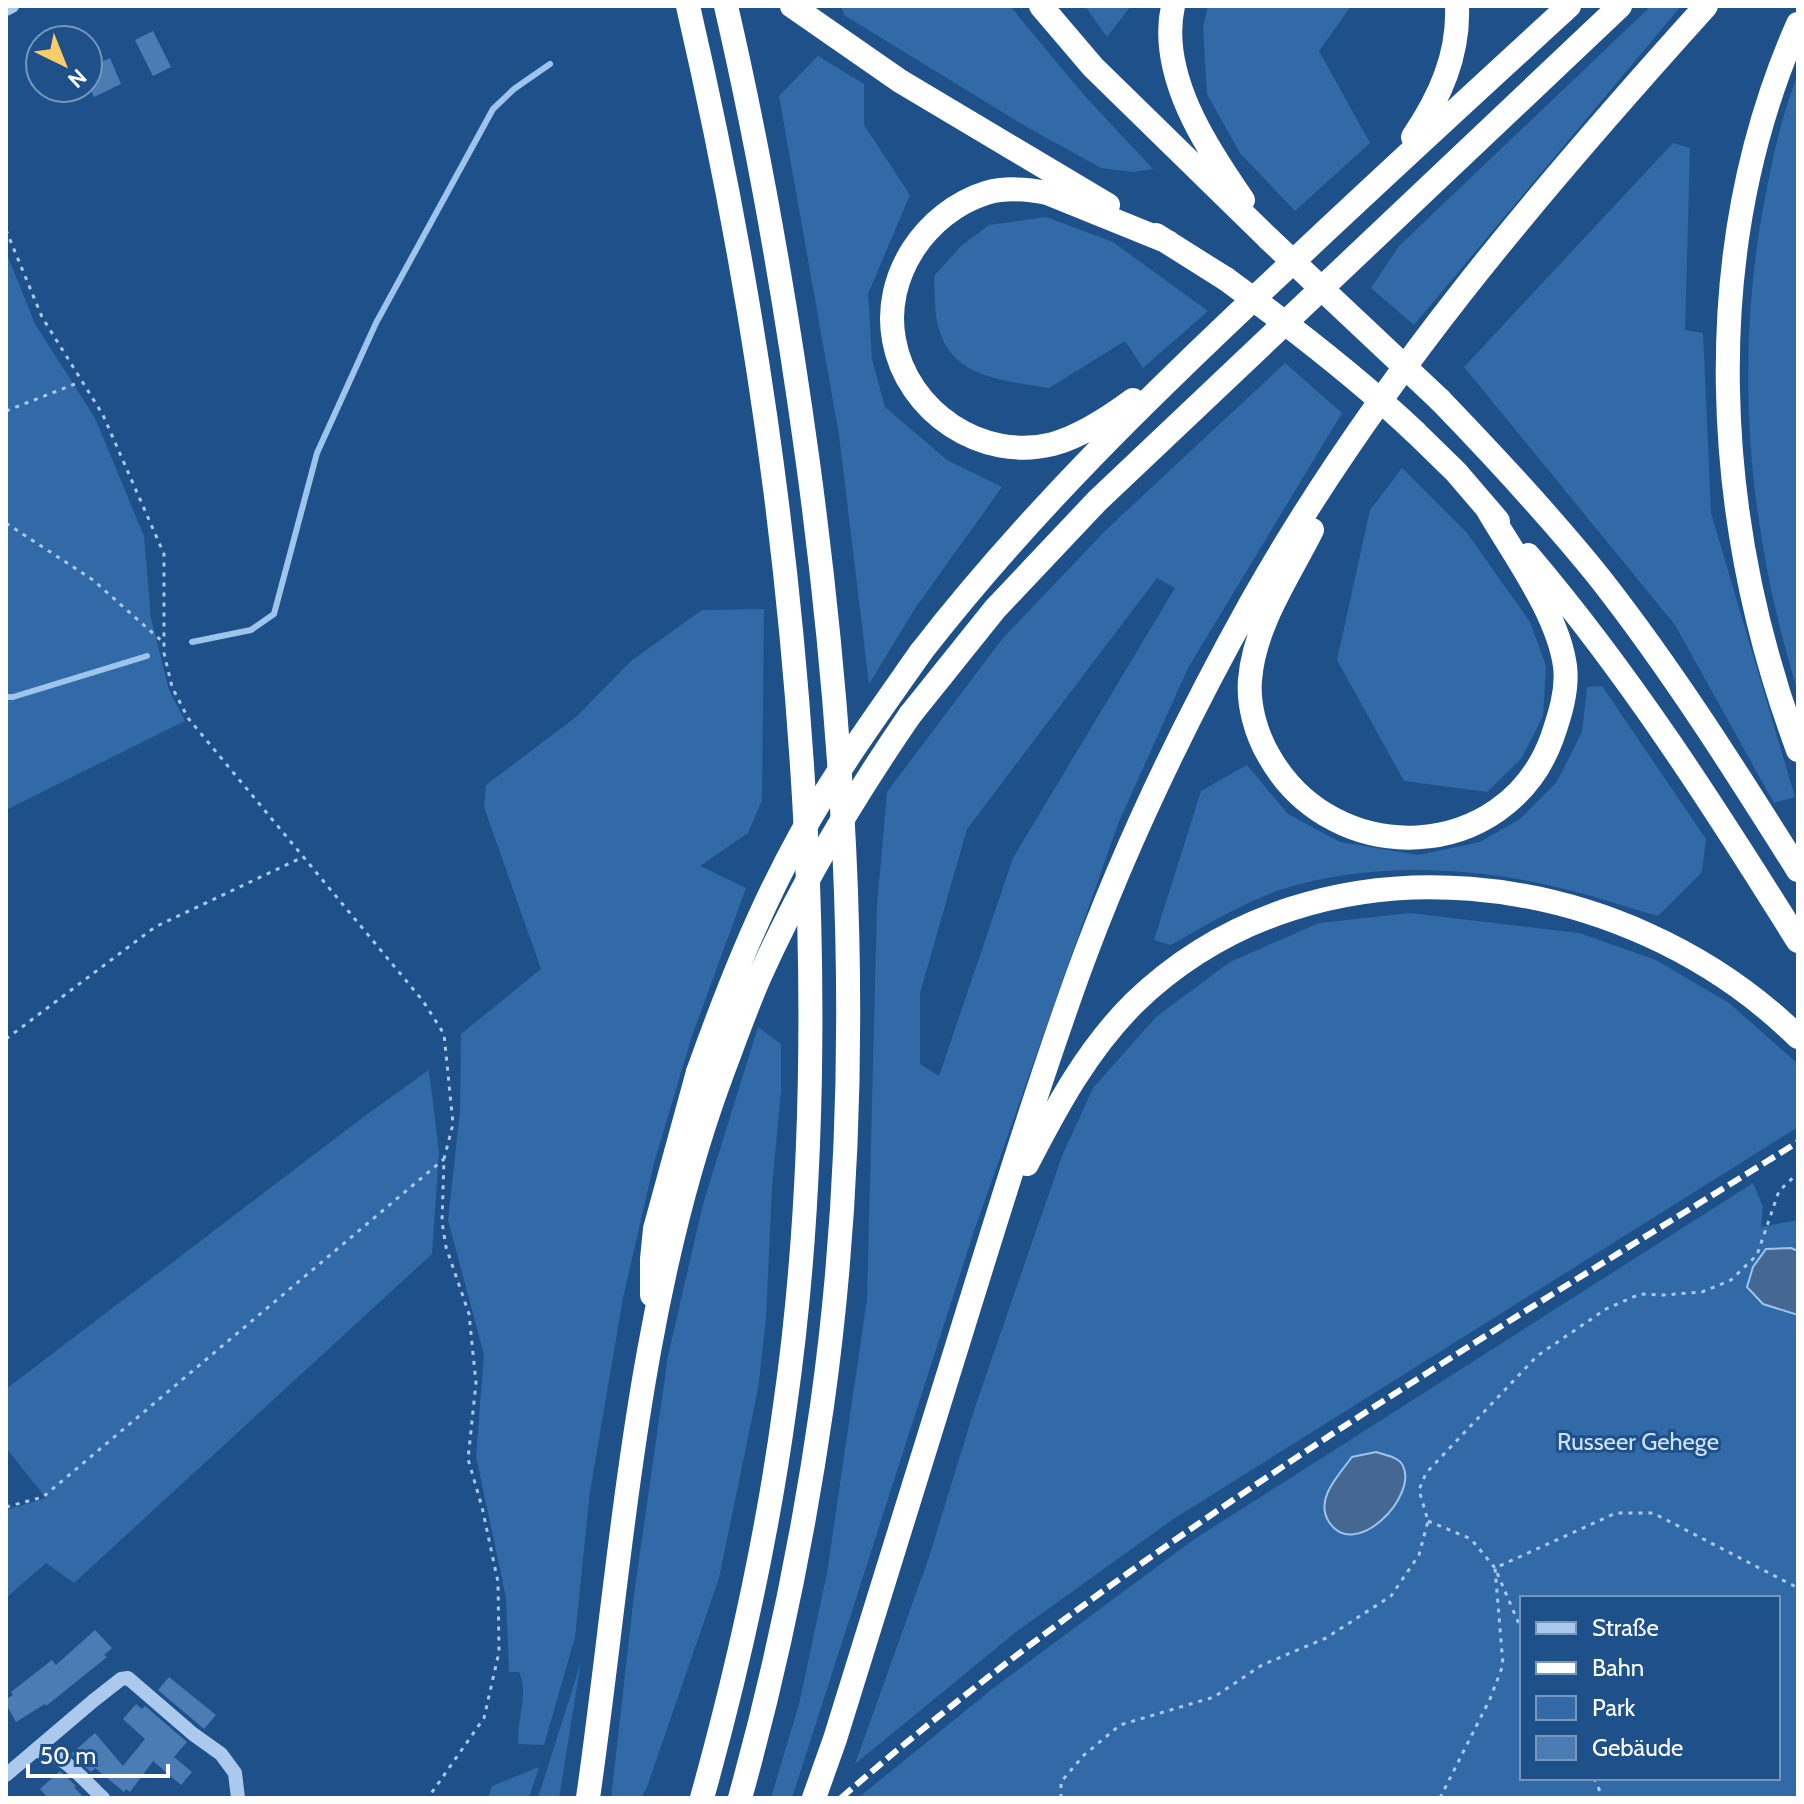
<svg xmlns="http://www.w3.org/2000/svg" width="1804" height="1804" font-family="Cabin,sans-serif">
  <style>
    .green { fill: #326aa7; fill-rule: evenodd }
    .water { fill: #446892; stroke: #9dc4ed; stroke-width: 2 }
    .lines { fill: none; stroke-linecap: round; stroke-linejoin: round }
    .stream { stroke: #9dc4ed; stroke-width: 6 }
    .building { fill: #4b7cb4 }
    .path { stroke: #aac9ec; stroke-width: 3; stroke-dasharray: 4 6; stroke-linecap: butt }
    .minor { stroke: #aac9ec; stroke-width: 14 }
    .highway { stroke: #fff; stroke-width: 24 }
    .rail { stroke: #fff; stroke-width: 6; stroke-dasharray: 14 6; stroke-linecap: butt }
    .highway-bridge { stroke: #fff; stroke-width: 24 }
    .labels { text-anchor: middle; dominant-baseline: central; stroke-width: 6; stroke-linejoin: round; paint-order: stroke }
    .park-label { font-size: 24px; fill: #cfe3f8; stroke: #1e508a }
  </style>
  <rect width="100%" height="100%" fill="#1e508a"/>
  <!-- green -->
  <path class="green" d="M 841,6 L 1010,6 L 1084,95 L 1153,169 L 1133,172 L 1101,168 L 1025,126 L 844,15 Z
    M 1085,6 L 1131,6 L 1107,37 Z
    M 1208,6 L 1351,6 L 1319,51 L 1370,143 L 1295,211 L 1240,153 L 1207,94 L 1203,28 Z
    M 1651,6 L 1681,6 L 1414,325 L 1371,288 L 1399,246 Z
    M 818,56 L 864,84 L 864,125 L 910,195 L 868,294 L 872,359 L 885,407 L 947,460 L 1002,487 L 916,607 L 869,684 L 839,435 L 779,96 Z
    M 1798,74 L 1798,692 C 1748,531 1733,364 1765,198 C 1773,156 1782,114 1798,74 Z
    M 1673,143 L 1690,148 L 1685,330 L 1703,333 L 1711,513 L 1795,797 L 1774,803 L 1675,625 L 1464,367 Z
    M 1046,217 L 1113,242 L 1208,311 L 1143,368 L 1125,341 L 1049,388 C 1004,380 951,379 938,326 C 934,311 935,292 934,276 L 961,246 L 989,225 Z
    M 6,252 L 35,324 L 95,418 L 144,536 L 151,618 L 169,690 L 185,721 L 6,810 Z
    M 1285,363 L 1342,413 L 1188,668 L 1118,824 L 974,1231 L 792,1798 L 771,1798 L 799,1704 L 827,1573 L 867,1299 L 877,906 L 887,792 L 1003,638 L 1106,530 ZM 1157,578 L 1175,588 L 1013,858 L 939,1076 L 920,1064 L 920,993 L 967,829 Z
    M 1402,468 L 1467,533 L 1530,622 L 1546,666 L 1543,716 L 1521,759 L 1487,792 L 1404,781 L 1337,660 L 1370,510 Z
    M 764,609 L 762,800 L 748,833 L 700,866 L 746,888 L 692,1036 L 654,1163 L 623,1298 L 590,1492 L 575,1637 L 544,1745 L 518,1744 C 517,1717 529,1694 519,1672 L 509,1672 L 506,1598 L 476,1456 L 484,1355 L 448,1220 L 460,1111 L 461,1034 L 541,969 L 484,807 L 486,785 L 576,717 L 631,661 L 702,610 Z
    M 1602,686 L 1706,839 L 1702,872 L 1658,916 C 1623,906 1588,894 1552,886 C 1465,866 1366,862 1280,890 C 1242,903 1206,925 1171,945 L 1154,940 L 1201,791 L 1247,765 L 1288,814 L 1340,842 L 1418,855 L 1480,842 L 1520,819 L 1556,783 L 1582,732 L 1587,687 Z
    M 1410,913 L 1579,933 L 1656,960 L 1729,1003 L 1798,1064 L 1798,1127 L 1172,1520 L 1016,1632 L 855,1764 L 929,1557 L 975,1407 L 1062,1156 L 1093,1088 L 1156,1017 L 1230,962 L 1319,923 Z
    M 758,1027 L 781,1044 L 781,1091 L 772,1187 L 766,1319 L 758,1389 L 719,1578 L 647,1787 L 641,1798 L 611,1798 L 634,1595 L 668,1356 L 703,1204 Z
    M 429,1070 L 439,1152 L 432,1254 L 74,1583 L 46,1563 L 6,1598 L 6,1510 L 46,1498 L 6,1448 L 6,1389 L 366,1115 Z
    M 1753,1183 L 1763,1207 L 1761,1227 L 1798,1220 L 1798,1251 L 1791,1248 L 1766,1249 L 1753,1267 L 1763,1304 L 1798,1315 L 1798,1798 L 858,1798 L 996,1686 L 1193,1540 ZM 1522,1598 L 1778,1598 L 1778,1778 L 1522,1778 Z
    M 581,1662 L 559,1798 L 538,1798 Z
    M 539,1767 L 529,1798 L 488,1798 L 492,1786 Z"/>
  <!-- water -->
  <path class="water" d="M 1791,1248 L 1798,1251 L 1798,1315 L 1763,1304 L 1747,1287 L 1753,1267 L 1766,1249 Z
    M 1376,1452 C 1384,1455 1400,1457 1403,1466 C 1418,1496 1355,1562 1329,1522 C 1314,1499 1339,1475 1352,1457 Z"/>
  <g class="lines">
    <!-- stream -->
    <path class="stream" d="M 192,642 L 251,630 L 274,614 L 317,453 L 376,323 L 493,109 L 514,89 L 550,64
      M 6,697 L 13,697 L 147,656"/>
  </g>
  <!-- building -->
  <path class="building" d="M 153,31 L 171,67 L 153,76 L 135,40 Z
    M 110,58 L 121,84 L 94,97 L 88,84 L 88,68 Z
    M 95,1630 L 112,1648 L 104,1655 L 107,1657 L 46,1706 L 45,1704 L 16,1722 L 6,1704 L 6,1699 L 13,1695 L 11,1692 L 52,1660 L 56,1665 Z
    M 169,1677 L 216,1715 L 204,1729 L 158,1690 Z
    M 136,1704 L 142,1709 L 145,1706 L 187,1742 L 174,1757 L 192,1772 L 181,1785 L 153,1761 L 130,1792 L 126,1789 L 124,1792 L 95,1768 L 91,1772 L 71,1754 L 95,1733 L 123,1766 L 145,1739 L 123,1719 Z
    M 60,1771 L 76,1786 L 74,1787 L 84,1798 L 48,1798 L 40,1789 Z"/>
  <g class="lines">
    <!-- path -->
    <path class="path" d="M 6,230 L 42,317 L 103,415 L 164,554 L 164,653 L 172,687 L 188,718 L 423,1001 L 444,1034 L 453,1124 L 444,1159 L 442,1222 L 446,1247 L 469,1314 L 476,1383 L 468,1459 L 482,1507 L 498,1582 L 499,1652 L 484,1718 L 428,1798
      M 6,411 L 80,382
      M 6,523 L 93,580 L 164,643
      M 6,1039 L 155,927 L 303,857
      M 6,1507 L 43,1497 L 444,1159
      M 1428,1521 L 1471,1539 L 1495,1568 L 1522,1631
      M 1594,1778 L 1603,1798
      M 1061,1798 L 1061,1782 L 1083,1756 L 1120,1725 L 1214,1697 L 1262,1665 L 1326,1638 L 1391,1596 L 1419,1555 L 1428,1521 L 1419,1490 L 1426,1473 L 1537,1356 L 1606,1309 L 1640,1294 L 1664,1295 L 1702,1292 L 1731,1280 L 1757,1255 L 1779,1191 L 1798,1173
      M 1440,1798 L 1490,1699 L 1503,1665 L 1495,1568 L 1616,1513 L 1653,1513 L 1798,1588"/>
    <!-- minor -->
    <path class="minor" d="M 6,9 L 12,6
      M 37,1751 C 63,1752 85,1782 103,1798
      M 6,1775 L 93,1701 L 121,1679 L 128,1678 L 193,1734 L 221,1754 L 235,1773 L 238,1798"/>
    <!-- highway -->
    <path class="highway" d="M 688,6 C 751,278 792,555 806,834 C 815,1025 812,1217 785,1406 C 767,1539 738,1669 702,1798
      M 726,6 C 761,157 787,310 808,463 C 850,774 866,1094 822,1406 C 803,1539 776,1669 740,1798
      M 792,6 L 900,81 L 1108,205
      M 1041,6 L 1093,67 L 1269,239
      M 1173,6 C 1158,74 1206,147 1243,200
      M 1798,24 C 1697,253 1712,518 1798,750
      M 1413,137 C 1440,97 1459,55 1457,6
      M 1156,235 L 1226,279
      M 1133,400 C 1110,417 1082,436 1053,444 C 982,462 907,412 894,340 C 882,276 926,212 986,193 C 1006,187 1027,189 1047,193 L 1168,242
      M 1440,400 C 1495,457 1549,515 1599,577 C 1672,670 1735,770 1798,870
      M 1415,432 L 1456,472 L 1498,521
      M 1312,530 C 1288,578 1254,626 1250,680 C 1248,705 1256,734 1269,756 C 1334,871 1506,864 1552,738 C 1560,715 1568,690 1565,666 C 1558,614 1514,555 1488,510
      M 1528,555 C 1630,675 1715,808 1798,941
      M 921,652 C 1028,514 1153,393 1280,274 C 1375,184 1472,95 1569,6
      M 910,715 L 995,609 L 1097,501 L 1620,6
      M 1027,1164 C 1057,1106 1087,1050 1134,1003 C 1319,824 1624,866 1798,1037
      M 652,1295 L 652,1259 L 655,1229 L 698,1072
      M 588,1798 C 622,1559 636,1308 720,1079
      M 814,1798 L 835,1739 C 876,1607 917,1475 958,1343 C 996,1220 1034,1097 1077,977 C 1124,847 1185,721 1252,601 C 1376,382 1538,192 1706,6"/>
    <!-- rail -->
    <path class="rail" d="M 841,1798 C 1134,1543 1469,1347 1798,1142"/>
    <!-- highway-bridge -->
    <path class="highway-bridge" d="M 1269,239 L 1440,400
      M 1226,279 C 1292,327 1356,376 1415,432
      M 698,1072 C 727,991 758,912 800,836 C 835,772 879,712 921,652
      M 720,1079 C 733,1045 745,1010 760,976 C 801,884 853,798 910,715"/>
  </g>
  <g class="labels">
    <!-- park labels -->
    <g class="park-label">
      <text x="1638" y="1441">Russeer Gehege</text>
    </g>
  </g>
  <!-- border -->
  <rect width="1804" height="1804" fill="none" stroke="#ffffff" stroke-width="16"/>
  <!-- legend -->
  <rect x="1520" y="1596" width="260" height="184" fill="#1e508a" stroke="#7896b9" stroke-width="2"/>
  <rect x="1536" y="1622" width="40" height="12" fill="#aac9ec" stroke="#7896b9" stroke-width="2"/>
  <text x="1592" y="1636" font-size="24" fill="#ffffff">Straße</text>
  <rect x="1536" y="1662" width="40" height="12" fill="#ffffff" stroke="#7896b9" stroke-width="2"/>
  <text x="1592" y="1676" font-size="24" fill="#ffffff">Bahn</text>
  <rect x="1536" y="1696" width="40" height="24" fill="#326aa7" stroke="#7896b9" stroke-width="2"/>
  <text x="1592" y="1716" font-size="24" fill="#ffffff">Park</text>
  <rect x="1536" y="1736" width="40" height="24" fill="#4b7cb4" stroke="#7896b9" stroke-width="2"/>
  <text x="1592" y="1756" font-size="24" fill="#ffffff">Gebäude</text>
  <!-- north arrow -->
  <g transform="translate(64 64) rotate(137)"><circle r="38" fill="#1e508a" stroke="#7896b9" stroke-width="2"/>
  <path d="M0-6L14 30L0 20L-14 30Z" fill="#facd69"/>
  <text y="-12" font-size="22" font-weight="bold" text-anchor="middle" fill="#ffffff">N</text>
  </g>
  <!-- scale -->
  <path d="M28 1764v12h140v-12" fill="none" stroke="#ffffff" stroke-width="4"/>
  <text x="40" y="1764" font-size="24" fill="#ffffff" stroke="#1e508a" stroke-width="6" paint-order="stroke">50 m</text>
</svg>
